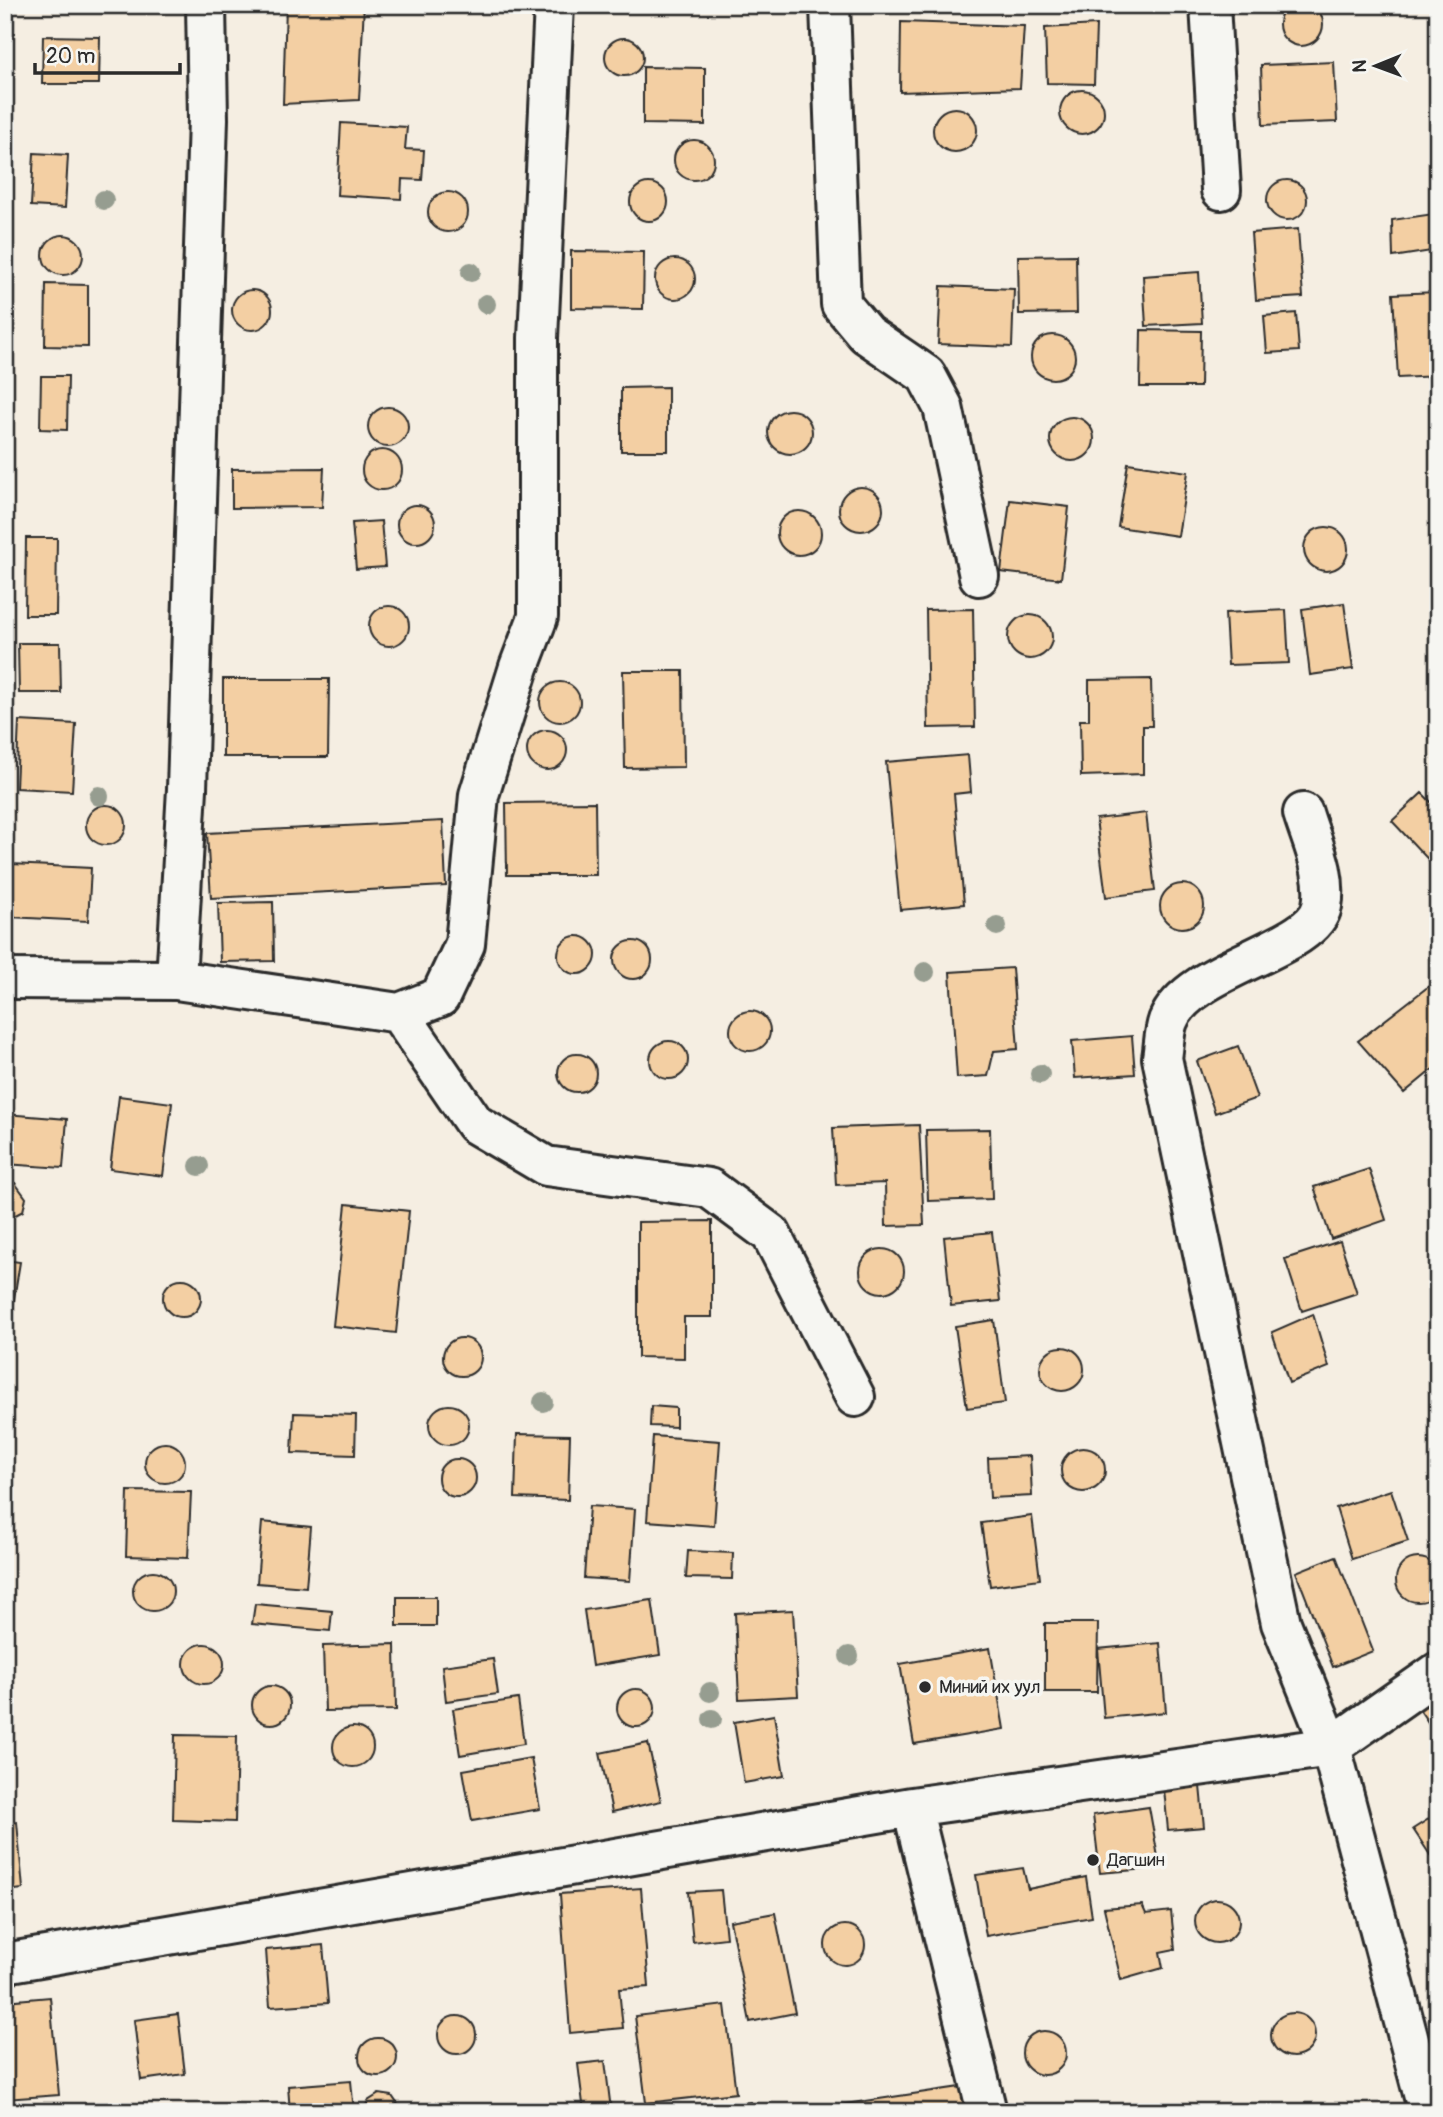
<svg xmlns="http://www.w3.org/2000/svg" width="1443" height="2117" font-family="Pangolin,sans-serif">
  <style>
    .building { fill: #f3cfa3; stroke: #2b2b2b; stroke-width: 2 }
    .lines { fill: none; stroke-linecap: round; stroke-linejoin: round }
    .minor-casing { stroke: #2b2b2b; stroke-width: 44 }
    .minor { stroke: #f6f6f2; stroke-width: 38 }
    .tree { fill: #969d90 }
    .poi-dot { fill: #2b2b2b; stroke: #f6f6f2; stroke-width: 2.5 }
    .labels { text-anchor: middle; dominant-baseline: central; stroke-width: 7; stroke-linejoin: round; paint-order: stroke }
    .poi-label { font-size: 19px; fill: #2b2b2b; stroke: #f6f6f2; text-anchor: start }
  </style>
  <rect width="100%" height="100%" fill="#f5eee2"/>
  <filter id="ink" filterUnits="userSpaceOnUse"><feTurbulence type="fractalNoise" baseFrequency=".0143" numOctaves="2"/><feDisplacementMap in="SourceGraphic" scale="14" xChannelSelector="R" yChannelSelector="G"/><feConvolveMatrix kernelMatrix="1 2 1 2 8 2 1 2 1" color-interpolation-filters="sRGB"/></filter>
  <g filter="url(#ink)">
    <!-- building -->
    <path class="building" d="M1279 24a22 22 0 1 1 44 0a22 22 0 1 1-44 0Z
      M 286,5 L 364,5 L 359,100 L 283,104 Z
      M 901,22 L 1024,26 L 1020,88 L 900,92 Z
      M 1096,25 L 1094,84 L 1047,83 L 1045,28 Z
      M 43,36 L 100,37 L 99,84 L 42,84 Z
      M605 57a19 19 0 1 1 38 0a19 19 0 1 1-38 0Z
      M 1334,62 L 1337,122 L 1263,125 L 1261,65 Z
      M 643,67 L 705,68 L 705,125 L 643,124 Z
      M1060 112a22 22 0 1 1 44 0a22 22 0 1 1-44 0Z
      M933 130a22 22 0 1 1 44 0a22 22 0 1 1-44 0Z
      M 341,123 L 407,127 L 405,149 L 424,150 L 422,180 L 402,179 L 401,199 L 337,195 Z
      M674 160a20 20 0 1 1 40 0a20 20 0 1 1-40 0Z
      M 34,153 L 68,155 L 65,208 L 31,206 Z
      M1267 200a20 20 0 1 1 40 0a20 20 0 1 1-40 0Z
      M630 202a19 19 0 1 1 38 0a19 19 0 1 1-38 0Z
      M428 212a20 20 0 1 1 40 0a20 20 0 1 1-40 0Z
      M 1434,193 L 1438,193 L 1438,250 L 1393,257 L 1392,220 L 1434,214 Z
      M 1298,229 L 1303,297 L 1256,300 L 1251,233 Z
      M43 255a20 20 0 1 1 40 0a20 20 0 1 1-40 0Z
      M 571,251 L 644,252 L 643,309 L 571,308 Z
      M 1076,255 L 1077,313 L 1019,314 L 1018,256 Z
      M655 279a20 20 0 1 1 40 0a20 20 0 1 1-40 0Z
      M 1199,272 L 1202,323 L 1146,326 L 1143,276 Z
      M 46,284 L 88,285 L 88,347 L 45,346 Z
      M 941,286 L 1014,289 L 1012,347 L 938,344 Z
      M232 310a20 20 0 1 1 40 0a20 20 0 1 1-40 0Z
      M 1436,292 L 1438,376 L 1398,378 L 1393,294 Z
      M 1296,313 L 1299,351 L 1267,353 L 1264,316 Z
      M 1141,330 L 1201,331 L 1200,387 L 1140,387 Z
      M1031 357a22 22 0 1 1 44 0a22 22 0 1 1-44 0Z
      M 41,376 L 68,376 L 67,430 L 40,429 Z
      M 668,387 L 668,451 L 621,451 L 621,388 Z
      M368 427a20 20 0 1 1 40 0a20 20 0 1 1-40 0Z
      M768 432a22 22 0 1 1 44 0a22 22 0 1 1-44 0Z
      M1050 439a22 22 0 1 1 44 0a22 22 0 1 1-44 0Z
      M362 470a20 20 0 1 1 40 0a20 20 0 1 1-40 0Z
      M 1128,463 L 1188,472 L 1178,536 L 1118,527 Z
      M 324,468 L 322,507 L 232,508 L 232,469 Z
      M839 509a22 22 0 1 1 44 0a22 22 0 1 1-44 0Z
      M 1010,500 L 1069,507 L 1061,579 L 1001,572 Z
      M397 524a19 19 0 1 1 38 0a19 19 0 1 1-38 0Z
      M777 533a22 22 0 1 1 44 0a22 22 0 1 1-44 0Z
      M 381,521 L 385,567 L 356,569 L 352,523 Z
      M1304 549a22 22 0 1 1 44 0a22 22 0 1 1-44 0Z
      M 26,538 L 57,538 L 56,615 L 25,615 Z
      M 1344,603 L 1353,669 L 1310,675 L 1302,609 Z
      M369 626a20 20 0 1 1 40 0a20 20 0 1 1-40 0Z
      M 973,609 L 975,727 L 928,728 L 926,610 Z
      M 1286,610 L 1289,663 L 1228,665 L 1225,613 Z
      M1008 637a22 22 0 1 1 44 0a22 22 0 1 1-44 0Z
      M 18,643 L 60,643 L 61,693 L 19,693 Z
      M 623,671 L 683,671 L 684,767 L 625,768 Z
      M 223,679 L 329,679 L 328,757 L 223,757 Z
      M 1151,679 L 1152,726 L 1143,726 L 1143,774 L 1081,776 L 1080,720 L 1089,720 L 1089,680 Z
      M540 702a20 20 0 1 1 40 0a20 20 0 1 1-40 0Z
      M 19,721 L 76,724 L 72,791 L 16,788 Z
      M527 750a20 20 0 1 1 40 0a20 20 0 1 1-40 0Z
      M 968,755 L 971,792 L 954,794 L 964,904 L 900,910 L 886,762 Z
      M 1422,793 L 1438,809 L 1438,870 L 1392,821 Z
      M 595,802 L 596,875 L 507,875 L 506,803 Z
      M86 825a20 20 0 1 1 40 0a20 20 0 1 1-40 0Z
      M 1146,813 L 1155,891 L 1106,897 L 1096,819 Z
      M 443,821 L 446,886 L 211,898 L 207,833 Z
      M 11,864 L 91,868 L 88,921 L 9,917 Z
      M1160 906a22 22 0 1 1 44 0a22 22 0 1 1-44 0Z
      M 273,902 L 274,961 L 220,962 L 218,903 Z
      M558 955a19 19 0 1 1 38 0a19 19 0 1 1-38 0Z
      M614 960a19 19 0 1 1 38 0a19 19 0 1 1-38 0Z
      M 1012,968 L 1018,1049 L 994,1051 L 988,1076 L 957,1078 L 950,972 Z
      M 1438,979 L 1438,1065 L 1404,1093 L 1358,1041 Z
      M730 1031a20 20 0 1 1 40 0a20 20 0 1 1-40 0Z
      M 1132,1036 L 1135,1074 L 1075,1078 L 1072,1041 Z
      M650 1060a19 19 0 1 1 38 0a19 19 0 1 1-38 0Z
      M 1238,1046 L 1257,1098 L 1215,1113 L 1197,1061 Z
      M558 1073a19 19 0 1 1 38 0a19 19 0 1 1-38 0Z
      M 119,1096 L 172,1103 L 163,1176 L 110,1169 Z
      M 5,1114 L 67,1119 L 63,1168 L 5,1164 Z
      M 919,1125 L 924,1225 L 886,1226 L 885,1183 L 836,1185 L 833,1128 Z
      M 990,1129 L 992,1199 L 928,1201 L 926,1130 Z
      M 1369,1169 L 1386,1220 L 1331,1239 L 1314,1187 Z
      M 5,1181 L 15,1183 L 26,1198 L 23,1211 L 6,1220 Z
      M 346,1204 L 409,1211 L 396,1333 L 333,1326 Z
      M 712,1221 L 712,1317 L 684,1317 L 684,1358 L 638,1357 L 638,1222 Z
      M 992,1232 L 1000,1301 L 951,1306 L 944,1237 Z
      M 1340,1241 L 1357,1293 L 1302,1311 L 1285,1259 Z
      M860 1271a22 22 0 1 1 44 0a22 22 0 1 1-44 0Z
      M 5,1260 L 20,1262 L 8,1336 L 5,1335 Z
      M163 1298a19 19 0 1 1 38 0a19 19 0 1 1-38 0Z
      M 1313,1314 L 1329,1367 L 1289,1383 L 1272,1332 Z
      M 994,1320 L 1005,1403 L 967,1408 L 955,1326 Z
      M443 1357a19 19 0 1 1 38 0a19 19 0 1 1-38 0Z
      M1040 1369a22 22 0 1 1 44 0a22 22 0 1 1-44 0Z
      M429 1425a20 20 0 1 1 40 0a20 20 0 1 1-40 0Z
      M 651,1406 L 676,1408 L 676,1427 L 650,1426 Z
      M 294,1413 L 356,1415 L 355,1455 L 292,1453 Z
      M 517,1434 L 570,1435 L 568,1500 L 515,1498 Z
      M 653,1436 L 720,1441 L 714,1526 L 647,1521 Z
      M145 1463a20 20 0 1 1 40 0a20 20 0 1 1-40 0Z
      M1061 1470a22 22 0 1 1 44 0a22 22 0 1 1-44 0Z
      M 1030,1456 L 1032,1496 L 990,1498 L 988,1458 Z
      M438 1478a19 19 0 1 1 38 0a19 19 0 1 1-38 0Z
      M 1391,1490 L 1408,1541 L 1352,1559 L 1336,1508 Z
      M 128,1491 L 191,1492 L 188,1558 L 126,1556 Z
      M 589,1506 L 635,1509 L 630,1581 L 584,1578 Z
      M 1032,1516 L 1040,1579 L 990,1586 L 981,1523 Z
      M 262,1522 L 311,1527 L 306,1587 L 257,1583 Z
      M 688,1551 L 733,1553 L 732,1579 L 686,1578 Z
      M 1336,1556 L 1373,1651 L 1333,1667 L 1296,1572 Z
      M1396 1580a22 22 0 1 1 44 0a22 22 0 1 1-44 0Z
      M133 1591a20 20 0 1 1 40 0a20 20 0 1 1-40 0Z
      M 397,1597 L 436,1597 L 436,1626 L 397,1626 Z
      M 652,1600 L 660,1655 L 592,1666 L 584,1610 Z
      M 255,1604 L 332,1611 L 330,1631 L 252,1624 Z
      M 793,1610 L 798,1696 L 739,1699 L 735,1613 Z
      M 1045,1623 L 1098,1623 L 1097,1692 L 1045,1692 Z
      M 1160,1643 L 1166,1712 L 1104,1718 L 1098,1649 Z
      M 395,1644 L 396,1710 L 325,1711 L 323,1646 Z
      M184 1664a20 20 0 1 1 40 0a20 20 0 1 1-40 0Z
      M 990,1648 L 1004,1729 L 914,1744 L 900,1664 Z
      M 493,1659 L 498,1694 L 446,1701 L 442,1666 Z
      M 1438,1683 L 1438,1737 L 1413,1700 Z
      M252 1705a19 19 0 1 1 38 0a19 19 0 1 1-38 0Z
      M617 1708a19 19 0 1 1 38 0a19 19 0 1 1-38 0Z
      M 518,1699 L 524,1744 L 460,1755 L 453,1709 Z
      M 774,1715 L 784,1776 L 744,1783 L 734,1722 Z
      M333 1747a20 20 0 1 1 40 0a20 20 0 1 1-40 0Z
      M 175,1735 L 237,1736 L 235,1822 L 173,1820 Z
      M 648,1743 L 661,1801 L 612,1812 L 600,1753 Z
      M 531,1758 L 540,1809 L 472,1821 L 463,1770 Z
      M 1200,1786 L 1204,1827 L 1168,1830 L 1164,1789 Z
      M 1149,1807 L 1160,1868 L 1100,1873 L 1093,1815 Z
      M 1438,1813 L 1438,1867 L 1413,1829 Z
      M 17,1822 L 23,1889 L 5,1891 L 5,1823 Z
      M 1023,1868 L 1028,1889 L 1086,1877 L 1092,1917 L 986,1936 L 976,1875 Z
      M 641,1888 L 649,1987 L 619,1989 L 623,2028 L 570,2033 L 560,1894 Z
      M 721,1890 L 726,1938 L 693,1942 L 688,1892 Z
      M1195 1921a22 22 0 1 1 44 0a22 22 0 1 1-44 0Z
      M 1142,1905 L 1146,1914 L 1171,1911 L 1175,1949 L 1160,1952 L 1163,1968 L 1121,1980 L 1104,1908 Z
      M 775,1913 L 795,2013 L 750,2022 L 730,1921 Z
      M825 1945a20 20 0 1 1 40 0a20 20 0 1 1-40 0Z
      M 323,1945 L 328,2003 L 270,2007 L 266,1950 Z
      M 50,1997 L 59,2095 L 5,2099 L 5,2001 Z
      M 725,2005 L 736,2093 L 646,2103 L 635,2016 Z
      M1271 2035a22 22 0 1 1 44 0a22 22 0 1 1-44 0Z
      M 178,2014 L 185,2074 L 141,2080 L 134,2020 Z
      M438 2035a19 19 0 1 1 38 0a19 19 0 1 1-38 0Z
      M1022 2053a22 22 0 1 1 44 0a22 22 0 1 1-44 0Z
      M359 2057a19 19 0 1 1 38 0a19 19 0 1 1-38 0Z
      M 605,2061 L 611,2110 L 584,2112 L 578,2064 Z
      M 351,2081 L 354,2112 L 290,2112 L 288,2086 Z
      M 967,2086 L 971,2112 L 811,2112 L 811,2109 Z
      M 379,2094 L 392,2096 L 403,2112 L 363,2112 L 368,2101 Z
      M 750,2102 L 751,2112 L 685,2112 L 685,2110 Z"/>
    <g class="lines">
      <!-- minor casing -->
      <g class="minor-casing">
        <path id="minor" d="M 830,5 L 841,304 L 866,334 L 926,375 L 943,407 L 979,576
          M 1210,5 L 1221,190
          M 1303,813 C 1312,843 1328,874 1322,906 C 1314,950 1189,967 1168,1021 C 1164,1032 1164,1047 1162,1058 L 1281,1623 L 1331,1747 L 1428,2112
          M 5,979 L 176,980 L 399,1013 L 440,997 L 465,944 L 479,795 L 519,667 L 538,617 L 538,338 L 554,5
          M 176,980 L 187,789 L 208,119 L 206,5
          M 399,1013 L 475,1124 L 546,1166 L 709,1188 L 771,1234 L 855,1397
          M 912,1807 L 987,2112
          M 5,1963 L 912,1807 L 1331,1747 L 1438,1672"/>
      </g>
      <!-- minor -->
      <use href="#minor" class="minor"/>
    </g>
    <!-- trees -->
    <g class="tree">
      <circle cx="104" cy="200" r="10"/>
      <circle cx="471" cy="272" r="10"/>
      <circle cx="486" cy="304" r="10"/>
      <circle cx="99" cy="796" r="10"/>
      <circle cx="997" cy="926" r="10"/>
      <circle cx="925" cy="972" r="10"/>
      <circle cx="1040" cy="1074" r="10"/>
      <circle cx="199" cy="1166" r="10"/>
      <circle cx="543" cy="1402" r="10"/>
      <circle cx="849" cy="1656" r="10"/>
      <circle cx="710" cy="1692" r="10"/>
      <circle cx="712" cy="1719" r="10"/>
    </g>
  </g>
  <!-- markers -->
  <g class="poi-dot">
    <circle cx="925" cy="1687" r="7"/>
    <circle cx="1093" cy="1860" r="7"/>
  </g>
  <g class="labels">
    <!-- poi labels -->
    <g class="poi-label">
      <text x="939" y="1687">Миний их уул</text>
      <text x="1107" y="1860">Дагшин</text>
    </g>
  </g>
  <!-- margin -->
  <rect width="1443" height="2117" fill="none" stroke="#f6f6f2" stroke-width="28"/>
  <rect x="14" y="14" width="1415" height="2089" fill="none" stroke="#2b2b2b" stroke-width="2.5" filter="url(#ink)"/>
  <!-- north arrow -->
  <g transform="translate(1376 66) rotate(269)" stroke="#f6f6f2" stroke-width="5" paint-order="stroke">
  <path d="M0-5L12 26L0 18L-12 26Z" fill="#2b2b2b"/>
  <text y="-10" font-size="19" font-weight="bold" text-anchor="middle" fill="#2b2b2b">N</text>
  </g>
  <!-- scale -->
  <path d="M35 63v10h145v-10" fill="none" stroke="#2b2b2b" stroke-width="3.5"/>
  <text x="46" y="63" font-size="21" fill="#2b2b2b" stroke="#f6f6f2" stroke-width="5" paint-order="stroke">20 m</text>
</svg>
